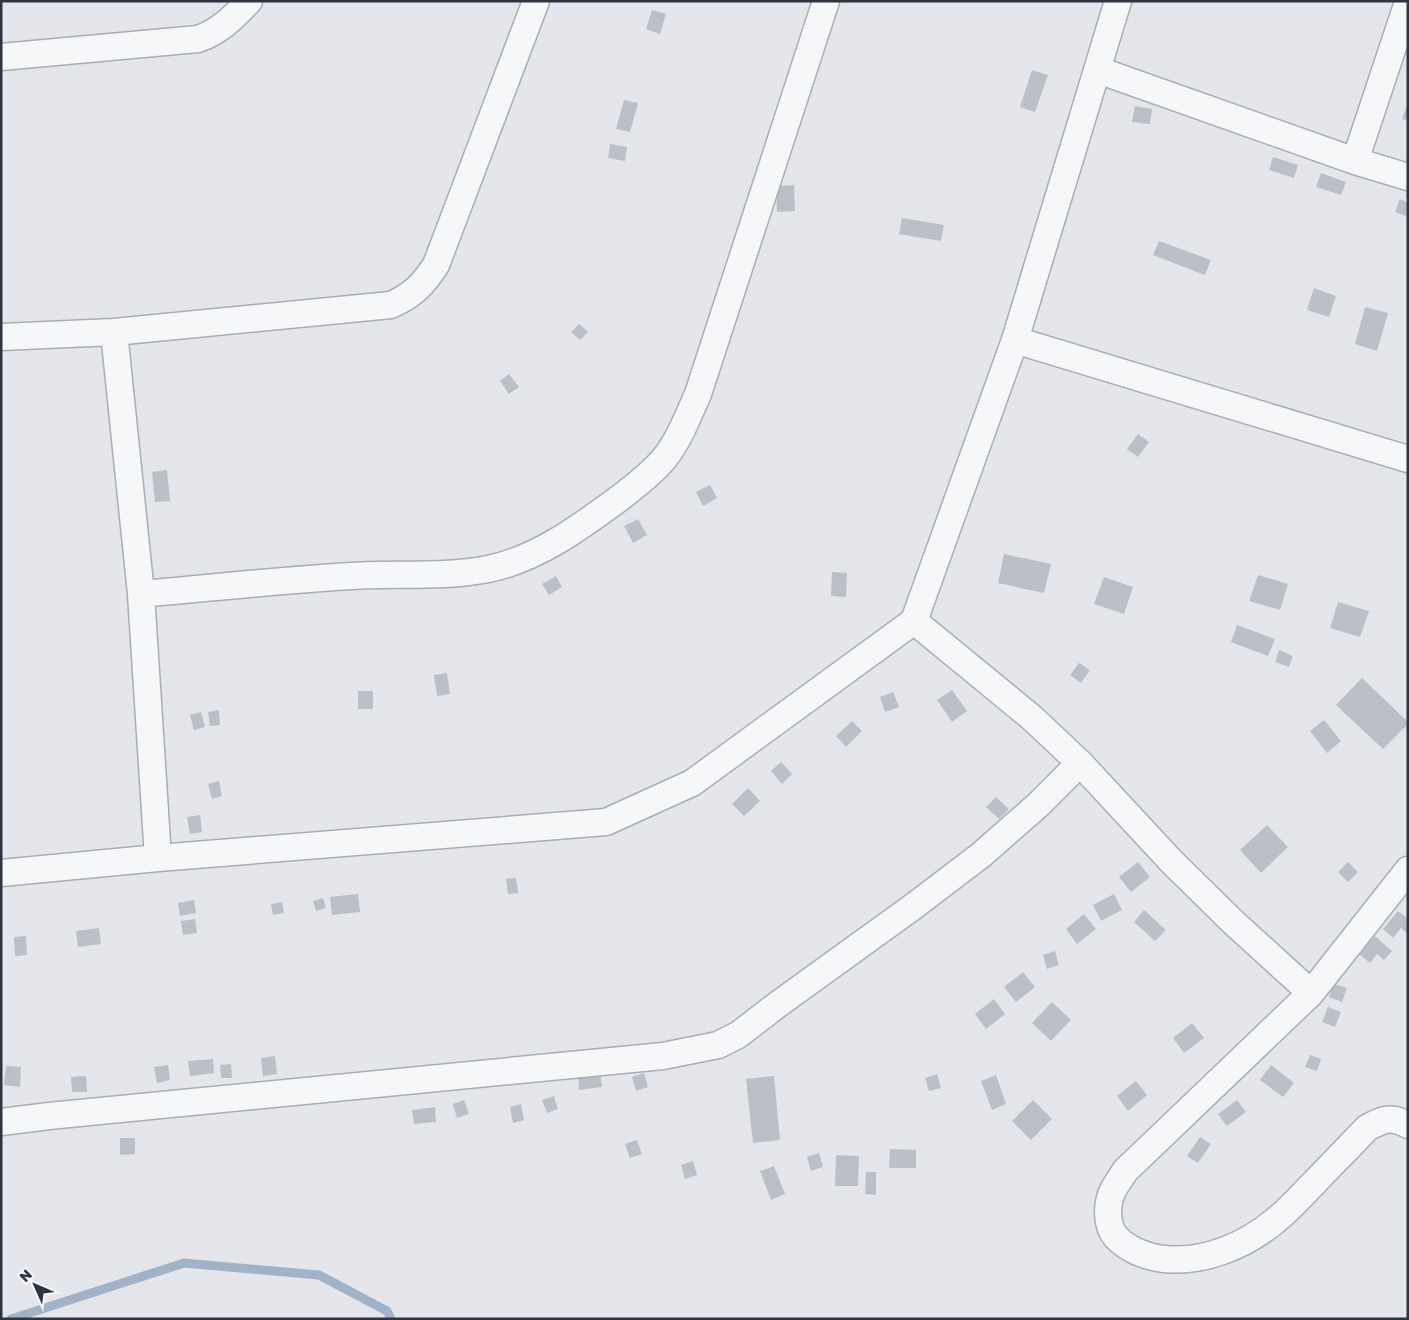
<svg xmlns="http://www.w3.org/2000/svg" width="1409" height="1320" font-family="'Golos Text',sans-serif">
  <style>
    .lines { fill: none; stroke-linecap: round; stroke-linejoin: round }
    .stream { stroke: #a2b3c8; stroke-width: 9 }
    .building { fill: #bbbfc7 }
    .street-casing { stroke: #a9adb5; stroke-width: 29 }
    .street { stroke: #f6f7f9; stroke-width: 26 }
  </style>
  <rect width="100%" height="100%" fill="#e4e6eb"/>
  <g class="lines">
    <!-- stream -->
    <path class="stream" d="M 11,1319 L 184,1263 L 319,1275 L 387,1311 L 391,1319"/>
  </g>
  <!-- building -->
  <path class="building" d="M 652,10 L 666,14 L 660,34 L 646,29 Z
    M 1032,70 L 1048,75 L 1035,112 L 1020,107 Z
    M 624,100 L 638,103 L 630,132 L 616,129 Z
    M 1135,106 L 1152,109 L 1150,124 L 1132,122 Z
    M 1406,108 L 1408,108 L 1408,121 L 1402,119 Z
    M 610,144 L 627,147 L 625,161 L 608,158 Z
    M 1273,157 L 1298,165 L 1294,178 L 1269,170 Z
    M 1321,173 L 1346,182 L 1341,195 L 1316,187 Z
    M 794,185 L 795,211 L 777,212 L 776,186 Z
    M 1400,199 L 1408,203 L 1408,217 L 1395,212 Z
    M 902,218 L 944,225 L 941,241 L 899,234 Z
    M 1159,241 L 1211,260 L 1205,275 L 1153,255 Z
    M 1314,288 L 1336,296 L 1329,317 L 1307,310 Z
    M 1365,307 L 1388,313 L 1377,351 L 1355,344 Z
    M 579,324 L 588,332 L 580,340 L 571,332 Z
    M 509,374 L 519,387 L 509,394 L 500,381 Z
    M 1138,434 L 1149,442 L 1138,457 L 1127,449 Z
    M 167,470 L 170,501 L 155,502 L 152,472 Z
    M 710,485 L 717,498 L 703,506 L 696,492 Z
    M 638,519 L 647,535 L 633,543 L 624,526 Z
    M 1004,554 L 1051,564 L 1044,593 L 998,583 Z
    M 832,572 L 847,573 L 846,597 L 831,596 Z
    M 1258,575 L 1288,584 L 1280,610 L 1249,601 Z
    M 556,576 L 562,587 L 549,595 L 542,584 Z
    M 1104,577 L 1133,587 L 1124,614 L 1094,604 Z
    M 1338,602 L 1369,611 L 1360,637 L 1330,628 Z
    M 1237,625 L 1275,639 L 1268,656 L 1231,642 Z
    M 1279,650 L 1293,656 L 1289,667 L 1275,662 Z
    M 1079,663 L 1090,670 L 1081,683 L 1070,675 Z
    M 447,673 L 450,694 L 437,696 L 434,675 Z
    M 1362,678 L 1408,722 L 1408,724 L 1383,749 L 1336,705 Z
    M 952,690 L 967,711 L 952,722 L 937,700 Z
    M 358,691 L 373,691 L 373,709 L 358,709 Z
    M 893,692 L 899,707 L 885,712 L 880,697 Z
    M 219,710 L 220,725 L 210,726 L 208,712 Z
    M 201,712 L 205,727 L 194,730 L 190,715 Z
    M 1324,720 L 1341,741 L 1327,753 L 1310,731 Z
    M 852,721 L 862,731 L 846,747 L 836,736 Z
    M 781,762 L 792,774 L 782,784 L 771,771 Z
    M 219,781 L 222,796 L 212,799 L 208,784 Z
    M 748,788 L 760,801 L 744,816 L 732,804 Z
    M 996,797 L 1009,809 L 999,819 L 986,807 Z
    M 200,815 L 202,832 L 190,834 L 187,817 Z
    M 1267,825 L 1288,847 L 1261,873 L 1240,850 Z
    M 1138,862 L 1150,877 L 1131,892 L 1119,877 Z
    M 1348,862 L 1358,872 L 1348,882 L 1338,872 Z
    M 516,878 L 518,893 L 508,894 L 506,879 Z
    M 358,894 L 360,912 L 332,915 L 330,897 Z
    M 1114,894 L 1122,910 L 1101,921 L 1093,905 Z
    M 323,898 L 326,908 L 316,911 L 313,901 Z
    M 194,900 L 196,913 L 180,916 L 178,903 Z
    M 282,902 L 284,913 L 273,915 L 271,904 Z
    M 1144,910 L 1166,930 L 1155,941 L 1134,922 Z
    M 1398,911 L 1408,919 L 1408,934 L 1401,928 L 1393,938 L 1383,929 Z
    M 1084,914 L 1096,929 L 1077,944 L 1066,929 Z
    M 195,919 L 197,933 L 183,935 L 181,921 Z
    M 99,928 L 101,944 L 78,947 L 76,931 Z
    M 26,936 L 27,955 L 15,956 L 14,937 Z
    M 1375,936 L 1392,951 L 1384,960 L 1377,954 L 1370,963 L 1359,954 Z
    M 1055,951 L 1059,965 L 1047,969 L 1043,955 Z
    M 1023,972 L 1035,987 L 1016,1002 L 1004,987 Z
    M 1334,984 L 1347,988 L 1342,1002 L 1329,997 Z
    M 994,999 L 1005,1014 L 986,1029 L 975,1014 Z
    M 1052,1002 L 1071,1020 L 1051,1041 L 1032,1023 Z
    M 1328,1007 L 1341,1012 L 1335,1027 L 1322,1022 Z
    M 1192,1023 L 1204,1038 L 1184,1053 L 1173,1038 Z
    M 1310,1055 L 1321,1059 L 1317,1071 L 1305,1067 Z
    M 275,1056 L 277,1074 L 263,1076 L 261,1058 Z
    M 213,1059 L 214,1073 L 190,1076 L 188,1061 Z
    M 231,1064 L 232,1078 L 221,1078 L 220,1065 Z
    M 168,1065 L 170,1080 L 157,1083 L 154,1067 Z
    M 1271,1065 L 1294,1083 L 1283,1097 L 1260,1080 Z
    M 6,1066 L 21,1067 L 20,1087 L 4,1085 Z
    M 600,1072 L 602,1087 L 579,1090 L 578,1075 Z
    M 644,1073 L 648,1087 L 636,1091 L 632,1077 Z
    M 937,1074 L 941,1088 L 929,1091 L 925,1078 Z
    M 996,1075 L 1006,1104 L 992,1110 L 981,1081 Z
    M 86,1076 L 87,1092 L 72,1092 L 71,1077 Z
    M 774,1076 L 780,1140 L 753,1143 L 746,1079 Z
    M 1136,1081 L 1147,1095 L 1128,1111 L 1117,1096 Z
    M 554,1096 L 558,1109 L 547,1113 L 542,1100 Z
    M 464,1100 L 469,1114 L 457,1118 L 453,1104 Z
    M 1033,1100 L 1052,1119 L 1031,1140 L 1012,1121 Z
    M 1237,1100 L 1246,1112 L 1227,1126 L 1218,1114 Z
    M 521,1104 L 524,1120 L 513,1123 L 510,1107 Z
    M 435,1107 L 436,1122 L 414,1124 L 412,1110 Z
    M 1200,1137 L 1211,1144 L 1198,1163 L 1187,1156 Z
    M 120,1138 L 135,1138 L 135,1154 L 120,1155 Z
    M 637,1140 L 642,1154 L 630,1158 L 625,1144 Z
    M 890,1149 L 916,1150 L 916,1168 L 889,1168 Z
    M 819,1153 L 823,1167 L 811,1171 L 807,1157 Z
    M 836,1155 L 859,1156 L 858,1186 L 835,1186 Z
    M 693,1161 L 697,1175 L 685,1179 L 681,1165 Z
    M 774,1166 L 785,1194 L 771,1200 L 760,1171 Z
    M 866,1172 L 876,1172 L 876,1195 L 865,1194 Z"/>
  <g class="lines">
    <!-- street casing -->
    <g class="street-casing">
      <path id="street" d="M 1,57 L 198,39 C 219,32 234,17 249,1
        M 1098,70 L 1355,161 L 1408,177
        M 1355,161 L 1408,2
        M 114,332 L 141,594 L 158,858
        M 1,337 L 114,332 L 391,305 C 413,295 423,285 436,265 L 536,1
        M 1015,340 L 1408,459
        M 141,594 C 211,588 281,580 352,576 C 397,573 443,578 488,569 C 535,560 579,528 617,500 C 633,488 650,475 663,460 C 679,441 688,416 698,394 L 826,1
        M 914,621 L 1031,717 L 1080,763 L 1171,861 L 1233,922 L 1311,993
        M 1408,870 L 1311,993 L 1125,1171 C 1121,1178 1116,1184 1113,1190 C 1106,1204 1106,1226 1116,1237 C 1128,1250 1147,1257 1164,1259 C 1204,1263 1245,1246 1276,1220 C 1290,1209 1302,1195 1314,1183 C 1332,1164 1350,1146 1367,1128 C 1383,1119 1391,1116 1408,1125
        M 1,873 L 158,858 L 606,822 L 692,783 L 914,621 L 1015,340 L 1118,1
        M 1,1122 L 49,1116 L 663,1056 L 718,1045 L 738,1035 L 777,1005 L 914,906 L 981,855 L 1038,805 L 1080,763"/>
    </g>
    <!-- street -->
    <use href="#street" class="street"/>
  </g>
  <!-- border -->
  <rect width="1409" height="1320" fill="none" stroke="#2d3442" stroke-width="5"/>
  <!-- north arrow -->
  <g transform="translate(35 1285) rotate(315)" stroke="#f4f5f8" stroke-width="4" paint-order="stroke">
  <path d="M0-4L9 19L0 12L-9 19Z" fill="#2d3442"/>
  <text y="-8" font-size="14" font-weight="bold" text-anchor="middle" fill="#2d3442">N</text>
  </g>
</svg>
